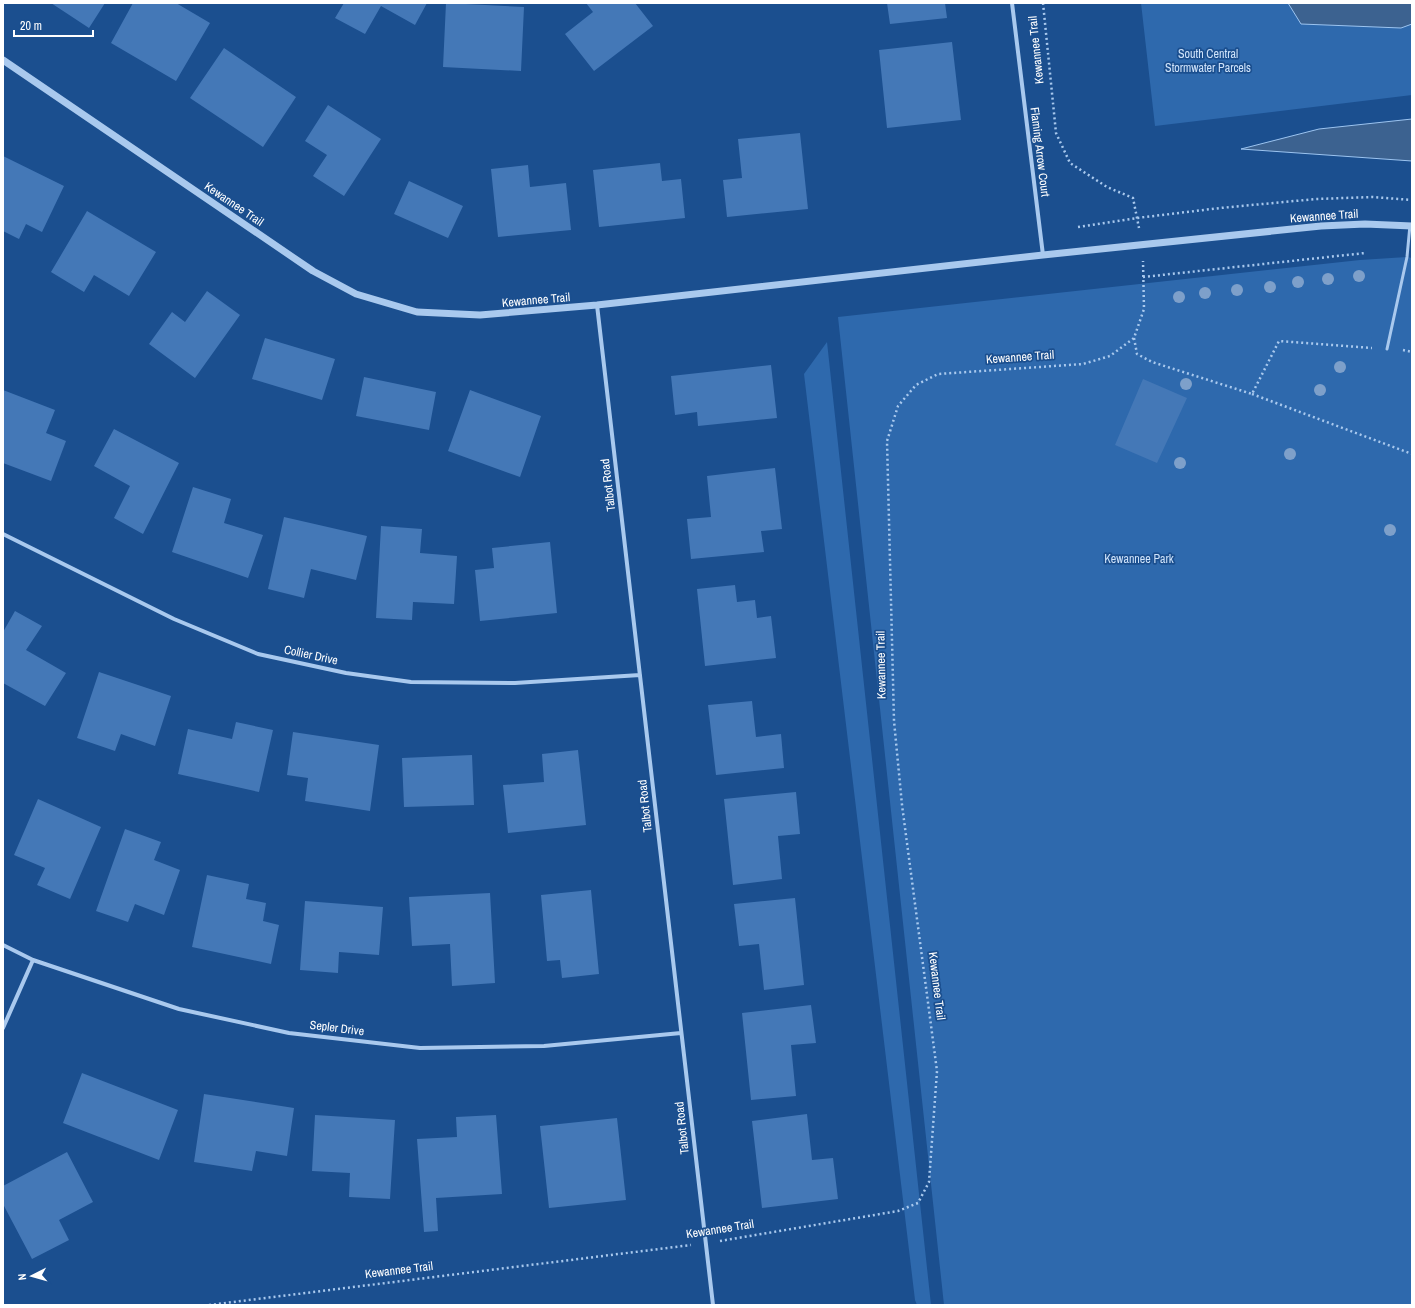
<svg xmlns="http://www.w3.org/2000/svg" width="1415" height="1308" font-family="'Archivo Narrow',sans-serif">
  <style>
    .green { fill: #2e69ad }
    .water { fill: #3c6290; stroke: #9cc4f0 }
    .building { fill: #4478b7 }
    .lines { fill: none; stroke-linecap: round; stroke-linejoin: round }
    .path { stroke: #a9c9ee; stroke-width: 2.5; stroke-dasharray: 2 3; stroke-linecap: butt }
    .service { stroke: #a9c9ee; stroke-width: 3 }
    .minor { stroke: #a9c9ee; stroke-width: 4 }
    .tertiary { stroke: #a9c9ee; stroke-width: 7 }
    .tree { fill: #7ea0ca }
    .labels { text-anchor: middle; dominant-baseline: central; stroke-width: 3.5; stroke-linejoin: round; paint-order: stroke }
    .street-label { font-size: 12px; fill: #fff; stroke: #1b4f8f }
    .park-label { font-size: 12px; fill: #cfe3fa; stroke: #1b4f8f }
  </style>
  <rect width="100%" height="100%" fill="#1b4f8f"/>
  <!-- green -->
  <path class="green" d="M 1141,3 L 1412,3 L 1412,95 L 1155,126 Z
    M 1407,257 L 1412,258 L 1412,1305 L 944,1305 L 838,317 L 1360,260 Z
    M 827,342 L 931,1305 L 917,1305 L 915,1300 L 804,374 Z"/>
  <!-- water -->
  <path class="water" d="M 1288,3 L 1412,3 L 1412,24 L 1401,28 L 1301,24 Z
    M 1412,119 L 1412,161 L 1241,149 L 1319,129 Z"/>
  <!-- building -->
  <path class="building" d="M 51,3 L 105,3 L 89,28 Z
    M 133,3 L 176,3 L 210,23 L 176,81 L 111,43 Z
    M 344,3 L 427,3 L 415,25 L 381,6 L 365,34 L 335,18 Z
    M 446,3 L 524,7 L 521,71 L 443,67 Z
    M 586,3 L 635,3 L 653,26 L 594,71 L 565,34 L 593,12 Z
    M 887,3 L 945,3 L 947,18 L 890,24 Z
    M 952,42 L 961,120 L 887,128 L 879,50 Z
    M 224,48 L 296,97 L 263,147 L 190,98 Z
    M 328,105 L 381,139 L 344,196 L 313,176 L 327,155 L 305,141 Z
    M 800,133 L 808,209 L 727,217 L 723,180 L 742,178 L 738,139 Z
    M 3,156 L 64,186 L 42,232 L 26,224 L 19,239 L 3,231 Z
    M 660,163 L 662,181 L 681,179 L 685,218 L 599,227 L 593,170 Z
    M 528,165 L 530,187 L 566,183 L 571,230 L 498,237 L 491,169 Z
    M 409,181 L 463,206 L 448,238 L 394,214 Z
    M 87,211 L 156,252 L 129,296 L 94,275 L 84,292 L 51,272 Z
    M 207,291 L 240,315 L 195,378 L 149,344 L 172,312 L 185,322 Z
    M 265,338 L 335,359 L 322,400 L 252,379 Z
    M 771,365 L 777,418 L 698,426 L 697,412 L 675,415 L 671,376 Z
    M 364,377 L 436,392 L 429,430 L 356,416 Z
    M 1143,379 L 1187,398 L 1157,463 L 1115,445 Z
    M 3,390 L 55,410 L 46,433 L 66,441 L 51,481 L 3,463 Z
    M 470,390 L 541,416 L 520,477 L 448,451 Z
    M 114,429 L 179,463 L 143,534 L 114,518 L 130,486 L 94,466 Z
    M 775,468 L 782,529 L 761,531 L 764,552 L 691,559 L 687,519 L 711,517 L 707,476 Z
    M 193,487 L 231,499 L 224,523 L 263,535 L 248,578 L 172,552 Z
    M 284,517 L 367,536 L 356,580 L 311,569 L 304,598 L 268,589 Z
    M 381,526 L 422,529 L 420,553 L 457,556 L 454,604 L 413,602 L 412,620 L 376,618 Z
    M 550,542 L 557,613 L 480,621 L 475,570 L 494,568 L 492,548 Z
    M 735,585 L 737,602 L 755,600 L 757,618 L 771,616 L 776,658 L 705,666 L 697,589 Z
    M 15,611 L 42,626 L 26,650 L 66,673 L 45,706 L 3,683 L 3,632 Z
    M 99,672 L 171,696 L 155,746 L 121,734 L 115,751 L 77,738 Z
    M 752,701 L 756,737 L 781,734 L 784,768 L 716,775 L 708,705 Z
    M 236,722 L 273,730 L 259,792 L 178,774 L 188,729 L 232,739 Z
    M 293,732 L 379,745 L 370,811 L 305,801 L 308,778 L 287,775 Z
    M 578,750 L 586,825 L 508,833 L 503,785 L 544,782 L 542,754 Z
    M 472,755 L 474,805 L 404,807 L 402,758 Z
    M 796,792 L 800,834 L 778,836 L 782,879 L 733,885 L 724,799 Z
    M 38,799 L 101,827 L 70,899 L 37,885 L 45,868 L 14,855 Z
    M 125,829 L 161,842 L 154,860 L 180,870 L 164,915 L 135,904 L 128,922 L 96,911 Z
    M 207,875 L 249,884 L 246,899 L 266,903 L 263,921 L 279,925 L 271,964 L 192,947 Z
    M 591,890 L 599,974 L 562,978 L 560,960 L 547,961 L 541,895 Z
    M 490,893 L 495,983 L 452,986 L 450,944 L 412,946 L 409,897 Z
    M 795,898 L 804,985 L 764,990 L 759,944 L 739,946 L 734,904 Z
    M 305,901 L 383,907 L 379,955 L 339,952 L 338,973 L 300,970 Z
    M 811,1005 L 816,1043 L 791,1045 L 796,1096 L 751,1100 L 742,1013 Z
    M 82,1073 L 178,1110 L 159,1160 L 63,1123 Z
    M 204,1094 L 294,1108 L 287,1156 L 256,1151 L 252,1171 L 194,1162 Z
    M 807,1114 L 812,1160 L 833,1158 L 838,1199 L 762,1208 L 752,1121 Z
    M 315,1115 L 395,1120 L 390,1199 L 349,1197 L 350,1173 L 312,1171 Z
    M 496,1115 L 502,1194 L 436,1198 L 438,1231 L 424,1232 L 417,1139 L 457,1137 L 456,1117 Z
    M 617,1118 L 626,1200 L 549,1208 L 540,1126 Z
    M 67,1152 L 93,1202 L 59,1220 L 69,1240 L 32,1259 L 3,1204 L 3,1186 Z"/>
  <g class="lines">
    <!-- path -->
    <path class="path" d="M 1043,3 L 1056,133 L 1070,163 L 1107,187 L 1133,198 L 1139,228
      M 1078,227 L 1137,218 L 1220,208 L 1316,199 L 1372,197 L 1412,200
      M 1143,277 L 1365,253
      M 1134,338 L 1137,354 L 1152,362 L 1252,394 L 1279,341 L 1372,348
      M 1403,350 L 1412,352
      M 1252,394 L 1412,454
      M 720,1241 L 898,1211 L 918,1203 L 929,1182 L 937,1071 L 902,805 L 894,721 L 887,441 L 898,406 L 916,385 L 938,374 L 1083,364 L 1110,356 L 1134,338 L 1144,309 L 1143,261
      M 209,1305 L 691,1245"/>
    <!-- service -->
    <path class="service" d="M 1387,349 L 1407,257 L 1410,225"/>
    <!-- minor -->
    <path class="minor" d="M 1012,3 L 1043,255
      M 597,305 L 713,1305
      M 3,534 L 174,619 L 258,654 L 346,673 L 411,682 L 515,683 L 640,675
      M 3,945 L 33,960 L 179,1009 L 289,1033 L 420,1048 L 544,1046 L 681,1033
      M 3,1028 L 33,960"/>
    <!-- tertiary -->
    <path class="tertiary" d="M 3,60 L 313,271 L 356,294 L 417,312 L 480,315 L 597,305 L 1043,255 L 1321,226 L 1365,224 L 1412,226"/>
  </g>
  <!-- trees -->
  <g class="tree">
    <circle cx="1359" cy="276" r="6"/>
    <circle cx="1328" cy="279" r="6"/>
    <circle cx="1298" cy="282" r="6"/>
    <circle cx="1270" cy="287" r="6"/>
    <circle cx="1237" cy="290" r="6"/>
    <circle cx="1205" cy="293" r="6"/>
    <circle cx="1179" cy="297" r="6"/>
    <circle cx="1340" cy="367" r="6"/>
    <circle cx="1186" cy="384" r="6"/>
    <circle cx="1320" cy="390" r="6"/>
    <circle cx="1290" cy="454" r="6"/>
    <circle cx="1180" cy="463" r="6"/>
    <circle cx="1390" cy="530" r="6"/>
  </g>
  <g class="labels">
    <!-- street labels -->
    <g class="street-label">
      <text transform="translate(1036 50) rotate(-96)">Kewannee Trail</text>
      <text transform="translate(1040 152) rotate(83)">Flaming Arrow Court</text>
      <text transform="translate(234 204) rotate(34)">Kewannee Trail</text>
      <text transform="translate(1324 216) rotate(-4)">Kewannee Trail</text>
      <text transform="translate(536 300) rotate(-5)">Kewannee Trail</text>
      <text transform="translate(1020 357) rotate(-4)">Kewannee Trail</text>
      <text transform="translate(608 485) rotate(-97)">Talbot Road</text>
      <text transform="translate(311 655) rotate(12)">Collier Drive</text>
      <text transform="translate(881 665) rotate(-91)">Kewannee Trail</text>
      <text transform="translate(645 806) rotate(-96)">Talbot Road</text>
      <text transform="translate(937 986) rotate(83)">Kewannee Trail</text>
      <text transform="translate(337 1028) rotate(7)">Sepler Drive</text>
      <text transform="translate(682 1128) rotate(-96)">Talbot Road</text>
      <text transform="translate(720 1229) rotate(-9)">Kewannee Trail</text>
      <text transform="translate(399 1270) rotate(-7)">Kewannee Trail</text>
    </g>
    <!-- park labels -->
    <g class="park-label">
      <text x="1208" y="54">South Central<tspan x="1208" dy="14">Stormwater Parcels</tspan></text>
      <text x="1139" y="559">Kewannee Park</text>
    </g>
  </g>
  <!-- border -->
  <rect width="1415" height="1308" fill="none" stroke="#ffffff" stroke-width="8"/>
  <!-- north arrow -->
  <g transform="translate(32 1276) rotate(264)" stroke="#1b4f8f" stroke-width="3" paint-order="stroke">
  <path d="M0-3L7 15L0 10L-7 15Z" fill="#ffffff"/>
  <text y="-6" font-size="11" font-weight="bold" text-anchor="middle" fill="#ffffff">N</text>
  </g>
  <!-- scale -->
  <path d="M14 30v6h79v-6" fill="none" stroke="#ffffff" stroke-width="2"/>
  <text x="20" y="30" font-size="12" fill="#ffffff" stroke="#1b4f8f" stroke-width="3" paint-order="stroke">20 m</text>
</svg>
